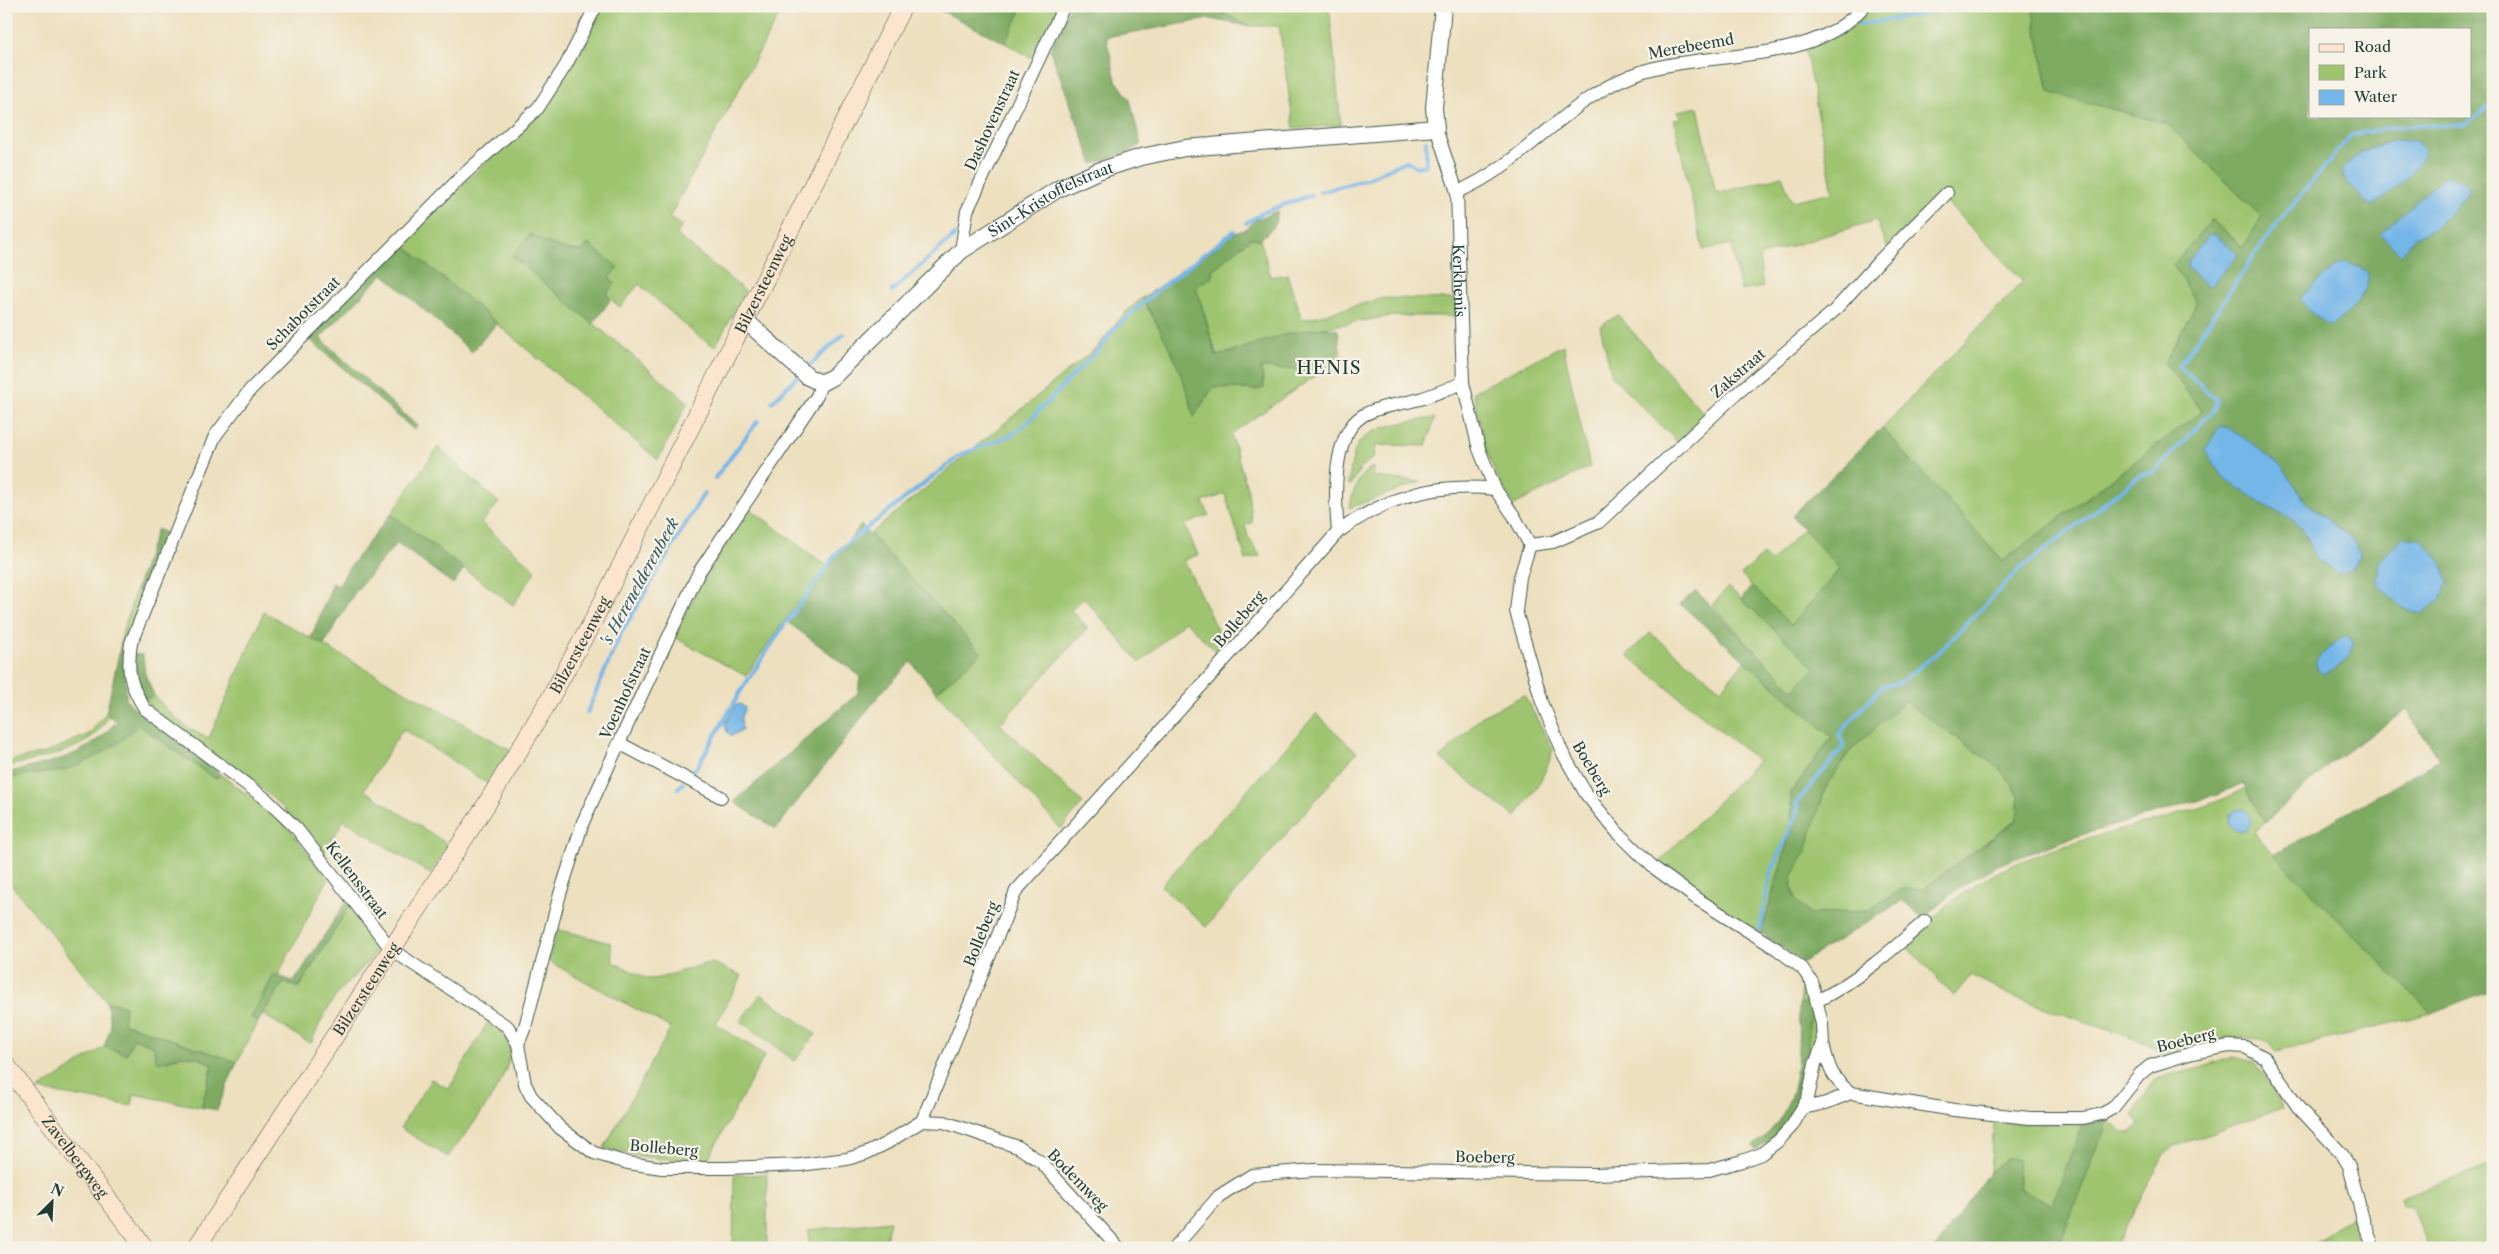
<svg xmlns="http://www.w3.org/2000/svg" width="2499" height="1254" font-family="'Libre Caslon Text',serif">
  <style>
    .green { fill: #9ec46f; stroke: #5e8052 }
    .forest { fill: #7eaa62; stroke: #4e744b; fill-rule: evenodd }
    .water { fill: #74b6e9; stroke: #4a7a8e }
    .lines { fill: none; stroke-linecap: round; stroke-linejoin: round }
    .stream { stroke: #74b6e9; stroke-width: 4 }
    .minor-casing { stroke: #3e5549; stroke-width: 14 }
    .tertiary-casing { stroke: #3e5549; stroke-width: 18 }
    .secondary-casing { stroke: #3e5549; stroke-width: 19 }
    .minor { stroke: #fff; stroke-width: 12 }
    .tertiary { stroke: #fff; stroke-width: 16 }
    .secondary { stroke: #fce5cf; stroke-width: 18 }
    .labels { text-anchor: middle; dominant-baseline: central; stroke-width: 4.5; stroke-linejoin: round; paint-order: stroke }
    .street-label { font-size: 15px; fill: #1f3d34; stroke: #f7f3e8 }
    .water-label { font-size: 16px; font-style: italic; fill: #345b61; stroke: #f7f3e8 }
    .quarter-label { font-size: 18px; letter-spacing: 1px; fill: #1f3d34; stroke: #f7f3e8 }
  </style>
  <rect width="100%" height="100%" fill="#f7f3e8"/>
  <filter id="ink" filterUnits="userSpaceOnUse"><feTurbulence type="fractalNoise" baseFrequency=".02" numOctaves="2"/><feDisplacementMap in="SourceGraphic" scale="10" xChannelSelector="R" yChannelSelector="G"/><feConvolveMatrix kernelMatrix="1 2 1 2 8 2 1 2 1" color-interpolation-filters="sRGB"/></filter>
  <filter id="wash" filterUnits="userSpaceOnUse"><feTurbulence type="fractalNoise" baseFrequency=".0096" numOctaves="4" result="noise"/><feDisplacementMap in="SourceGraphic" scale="20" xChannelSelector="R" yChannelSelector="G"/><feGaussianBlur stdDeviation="1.12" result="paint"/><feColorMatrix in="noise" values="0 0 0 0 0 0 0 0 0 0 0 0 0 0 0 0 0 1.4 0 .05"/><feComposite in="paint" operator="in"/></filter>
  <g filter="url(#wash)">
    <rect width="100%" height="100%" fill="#ede0bf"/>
    <!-- green -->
    <path class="green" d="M 598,6 L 784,6 L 669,218 L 682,226 L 677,235 L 745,291 L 715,347 L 694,333 L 639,284 L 620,307 L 606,295 L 615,283 L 609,278 L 588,244 L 582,251 C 566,252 544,242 530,234 L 513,256 L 688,402 L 658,460 L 401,243 L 529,122 Z
      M 1023,6 L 1060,6 L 1034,59 L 1005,43 Z
      M 1209,6 L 1329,6 L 1341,125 L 1294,129 L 1279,26 L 1249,26 Z
      M 1873,6 L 2032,6 L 2049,92 L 2167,124 L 2262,217 L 2243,248 L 2197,303 L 2165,363 L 2202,411 L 2003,561 L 1882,428 L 2023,281 L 1945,201 L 1887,247 L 1876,220 L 1759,256 L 1763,287 L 1741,291 L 1731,244 L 1703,250 L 1674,120 L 1680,119 L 1678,111 L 1698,107 L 1716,194 L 1782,176 L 1792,201 L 1833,192 L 1805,49 C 1831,39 1855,29 1873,6 Z
      M 1251,238 L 1260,239 L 1271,277 L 1287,274 L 1302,320 L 1384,298 L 1454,299 L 1455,316 L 1390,316 L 1299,332 L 1217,356 L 1196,286 L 1212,277 L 1212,270 Z
      M 1142,298 C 1165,337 1184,372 1194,416 L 1213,387 L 1256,390 L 1264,387 L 1261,368 L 1307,370 L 1316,356 L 1332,358 L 1340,349 L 1341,369 L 1319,373 L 1231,434 L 1248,491 L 1252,523 L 1245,525 L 1248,537 L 1260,556 L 1246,560 L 1225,494 L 1203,502 L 1209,515 L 1185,525 L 1198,555 L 1184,560 L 1226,649 L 1220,655 L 1185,621 L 1140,663 L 1084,598 L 1071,610 L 1088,628 L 1000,724 L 1083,803 L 1061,829 L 936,692 L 981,653 L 870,534 L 1097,347 L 1126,312 Z
      M 1618,315 L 1705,415 L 1678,443 L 1612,376 L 1600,326 Z
      M 1563,345 L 1590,467 L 1514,505 L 1495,473 L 1485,446 L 1473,392 Z
      M 1435,418 L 1426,446 L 1376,445 L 1374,457 L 1360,469 L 1351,485 L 1348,484 C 1351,472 1352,449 1361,440 C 1378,424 1413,421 1435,418 Z
      M 438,447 L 499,503 L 481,523 L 536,570 L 513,605 L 391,514 Z
      M 1373,467 L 1373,477 L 1421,482 L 1349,508 C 1353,493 1358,473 1373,467 Z
      M 749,508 L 828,567 L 785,620 L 746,676 L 674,637 L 696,592 Z
      M 1804,528 L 1840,568 L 1791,626 L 1741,575 L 1763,555 L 1770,562 Z
      M 1728,587 L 1816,668 L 1793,691 L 1712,605 Z
      M 136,590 L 143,593 L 124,655 L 119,653 L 123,631 Z
      M 264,612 L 510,750 L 488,784 L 403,729 L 364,790 L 449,845 L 430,874 L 344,820 L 324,852 L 282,807 L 250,778 L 174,729 L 144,700 L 154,695 C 172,715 183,728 209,738 Z
      M 1650,633 L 1721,689 L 1745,661 L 1832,737 L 1791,792 L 1792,827 L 1761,933 L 1713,902 L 1658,863 L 1758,761 L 1627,655 Z
      M 1524,695 L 1553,749 C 1546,776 1533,795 1515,817 L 1440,758 L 1482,716 Z
      M 1905,701 L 2000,769 L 2019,795 L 2017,819 L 1923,889 L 1902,889 L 1867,911 L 1809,914 L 1795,899 L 1791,879 L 1806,850 L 1825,789 L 1849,752 Z
      M 106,713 L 110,716 C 105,722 100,729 95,734 C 75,753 32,760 6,767 L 6,762 L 45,753 L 89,734 Z
      M 1316,714 L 1357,752 L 1206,927 L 1161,886 Z
      M 139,725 L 215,779 L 220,774 L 284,822 L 328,879 L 277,977 L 274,975 L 251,1017 L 258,1022 L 237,1062 L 123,1023 L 125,1006 L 106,1001 L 6,878 L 6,780 L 116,745 Z
      M 2246,788 L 2265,823 L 2254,833 L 2431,1013 L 2277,1052 C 2275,1050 2272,1044 2270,1043 C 2251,1030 2181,1048 2160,1055 L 2154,1047 L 2143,1042 L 2014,997 L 1971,975 L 1954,996 L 1904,944 C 1925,927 1943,907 1965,892 C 2003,864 2053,849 2098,836 C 2149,821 2200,813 2246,788 Z
      M 351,904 L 381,944 C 369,963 360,970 345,985 C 330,1001 319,1024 311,1044 L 262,1014 L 284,982 L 299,988 Z
      M 557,929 L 611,943 L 613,962 L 648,979 L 659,978 L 711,962 L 742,976 L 716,1024 L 765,1055 L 708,1159 C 666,1160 645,1159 604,1148 L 671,1028 L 548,961 Z
      M 1802,974 C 1808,982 1809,990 1811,1000 C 1820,1038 1814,1051 1805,1088 L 1803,1002 L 1799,1006 L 1801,987 L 1797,977 Z
      M 761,994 L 816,1034 L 795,1061 L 740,1021 Z
      M 489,1020 C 497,1026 506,1033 509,1043 C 518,1072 465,1134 448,1157 L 400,1128 L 431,1079 L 449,1089 Z
      M 134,1038 L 155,1046 L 154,1053 L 166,1062 C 183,1053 197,1055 213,1066 L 204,1108 L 134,1094 L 132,1106 L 38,1090 L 104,1047 L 126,1054 Z
      M 2232,1057 L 2255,1062 L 2283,1108 L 2175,1146 L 2163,1156 L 2115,1248 L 2058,1248 L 2108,1120 L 2123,1133 L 2130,1133 L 2140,1124 L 2133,1115 L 2154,1079 L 2201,1068 Z
      M 1994,1122 L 2082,1125 L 2052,1205 L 2019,1188 L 2019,1175 L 2008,1157 L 1990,1172 Z
      M 2493,1165 L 2493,1248 L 2429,1248 L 2412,1206 L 2403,1206 L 2401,1197 Z
      M 767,1174 L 767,1248 L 733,1248 L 734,1175 Z
      M 2357,1213 L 2370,1248 L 2308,1248 Z
      M 890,1221 L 884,1248 L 809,1248 L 809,1230 Z"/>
    <!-- forest -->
    <path class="forest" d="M 932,6 L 1023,6 L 1005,43 Z
      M 1070,6 L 1209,6 L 1249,26 L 1209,19 L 1106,37 L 1116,80 L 1130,100 L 1141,145 L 1127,152 L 1093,164 L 1050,50 Z
      M 2032,6 L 2493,6 L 2493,989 L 2431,1013 L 2274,855 L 2440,759 L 2406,710 L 2330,763 L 2265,823 L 2243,783 L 2217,795 L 2068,839 L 1998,865 L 1960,887 L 1922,919 L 1903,900 L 1803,962 L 1761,933 L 1792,827 L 1791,792 L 1832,737 L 1680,604 L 1696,591 L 1793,690 L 1816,668 L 1741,599 L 1752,586 L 1791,625 L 1840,569 L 1792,516 L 1882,428 L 2003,561 L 2202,411 L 2165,363 L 2197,303 L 2173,265 L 2212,220 L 2243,247 L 2262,217 L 2167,124 L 2049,92 ZM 2310,29 L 2470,29 L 2470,116 L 2310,116 ZM 2396,140 L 2417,167 L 2381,201 L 2372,206 L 2360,153 L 2375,146 ZM 2296,488 L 2307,504 L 2355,541 L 2338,574 L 2315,558 L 2303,529 L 2290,518 L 2259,502 ZM 1905,701 L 2000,769 L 2019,795 L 2017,820 L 1923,889 L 1902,889 L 1867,911 L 1809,914 L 1795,899 L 1791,879 L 1806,851 L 1825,789 L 1849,752 Z
      M 1278,211 L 1274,227 L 1260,239 L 1251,238 L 1212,270 L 1212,277 L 1196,286 L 1216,356 C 1249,349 1306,321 1338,330 L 1340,349 L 1332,359 L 1316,358 L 1307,370 L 1261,368 L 1264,388 L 1256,390 L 1213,387 L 1194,417 C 1184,372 1165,337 1142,298 L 1217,247 L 1228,236 L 1246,229 L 1255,220 Z
      M 530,234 C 544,242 566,252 582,251 L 588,244 L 618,267 L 609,278 L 615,283 L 606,295 L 611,299 L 593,324 L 512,256 Z
      M 401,243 L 497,323 L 472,352 L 383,274 L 320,338 L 417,426 L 414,430 L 307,337 Z
      M 391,514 L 464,569 L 453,584 L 397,543 L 355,592 L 324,645 L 311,638 L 333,583 L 339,586 L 348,569 Z
      M 861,525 L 981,653 L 936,692 L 911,662 L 880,694 L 776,829 L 734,802 L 858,693 L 860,676 L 785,620 Z
      M 157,529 L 166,533 L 143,593 L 136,590 Z
      M 119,653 L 124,655 L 126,699 L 134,708 L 220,774 L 216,779 L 139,725 C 115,745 88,766 56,772 C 40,774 21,774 6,780 L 6,773 C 49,763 87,757 117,721 L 106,713 Z
      M 131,654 L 143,655 L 145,674 L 154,695 L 144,700 L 135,679 Z
      M 348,899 L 351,904 L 298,988 L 284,982 L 258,1022 L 251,1018 L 274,974 L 294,982 Z
      M 106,1001 L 125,1006 L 123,1023 L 237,1062 L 217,1110 L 201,1107 L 213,1066 L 205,1060 L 192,1056 L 181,1055 L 160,1063 L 155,1058 L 154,1046 L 134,1038 L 126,1054 L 104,1047 L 111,1026 Z
      M 1803,1002 L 1808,1004 L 1810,1011 C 1807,1054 1812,1102 1778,1134 C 1772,1140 1763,1145 1756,1150 L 1753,1146 C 1804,1109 1797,1061 1799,1006 Z
      M 2108,1120 L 2058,1248 L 1935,1248 L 1990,1172 L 2008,1157 L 2017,1160 L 2019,1188 L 2052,1205 L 2082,1125 Z"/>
    <!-- water -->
    <path class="water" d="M 2396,140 L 2416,141 L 2424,151 C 2420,170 2388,196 2372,206 L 2368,205 L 2343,177 L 2343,168 C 2358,152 2376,146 2396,140 Z
      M 2446,175 L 2463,181 L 2468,189 L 2466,196 L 2434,229 L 2415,237 L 2401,255 L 2380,234 Z
      M 2210,234 L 2215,235 L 2236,252 L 2237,256 L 2214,282 L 2212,287 L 2207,286 L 2187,267 L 2189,260 Z
      M 2346,262 L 2367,271 C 2375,287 2343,323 2328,325 L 2309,311 L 2301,300 L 2303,295 L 2336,266 Z
      M 2220,426 L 2228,428 L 2247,440 L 2282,466 L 2307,504 L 2355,541 L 2360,555 L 2353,569 L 2338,574 L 2315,557 L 2303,529 L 2290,518 L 2259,502 L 2221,475 L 2205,450 Z
      M 2403,537 L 2422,540 L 2441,561 L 2447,582 L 2441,600 L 2421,614 L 2401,607 L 2377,583 L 2379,562 Z
      M 2345,635 L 2353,640 C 2353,658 2340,668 2323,674 L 2317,669 L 2316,662 L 2319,657 Z
      M 741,704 L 745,708 L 741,718 L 742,730 L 731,736 L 727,732 L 725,724 L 736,705 Z
      M2229 820a11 11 0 1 1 22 0a11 11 0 1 1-22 0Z"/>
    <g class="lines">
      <!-- stream -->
      <path class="stream" d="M 1859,25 L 1966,6
        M 1320,192 L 1364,180 L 1406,161 L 1417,167 L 1426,165 L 1426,141
        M 1246,223 L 1264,212 L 1311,195
        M 892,291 L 955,235
        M 809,366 L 844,334
        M 772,402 L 798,376
        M 715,478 L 758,421
        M 587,713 L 621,633 L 704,493
        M 689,776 L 697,767 L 742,689 L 785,624 L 840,549 L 962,454 L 1012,435 L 1028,422 L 1099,349 L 1114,329 L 1160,288 L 1234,231
        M 678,788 L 683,783
        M 1760,930 L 1770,875 L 1797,813 L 1797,802 L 1844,746 L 1839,734 L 1882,686 L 1899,683 L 1939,652 L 2019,570 L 2142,474 L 2154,472 L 2215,409 L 2217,400 L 2179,366 L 2271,231 L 2351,135 L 2401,126 L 2465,125 L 2493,103"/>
    </g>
  </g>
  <g filter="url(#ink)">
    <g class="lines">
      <!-- minor casing -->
      <g class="minor-casing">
        <g id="minor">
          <path d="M 596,6 L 566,65 L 538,108 L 461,177 L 250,390 L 215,436 L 131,643 C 127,671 129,684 145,709 L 266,799 L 297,829 L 392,950 L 508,1027 L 518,1044 L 525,1084 L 531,1096 L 560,1128 L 594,1153 L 628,1163 L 662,1168 L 727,1168 L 800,1165 L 847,1159 L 867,1153 L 887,1143 L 922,1121 L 1016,891 L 1212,674 L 1338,532 C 1387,496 1435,483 1495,489"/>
          <path id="s1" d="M 1436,128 L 1457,192 L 1463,383 L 1479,449 L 1495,489 L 1514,516 L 1530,545"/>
          <path d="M 1457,192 C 1527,163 1571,93 1644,71 C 1713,50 1815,65 1864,6"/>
          <path d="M 961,251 L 967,211 L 1064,6"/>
          <path d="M 1338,532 C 1335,500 1331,436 1362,416 C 1378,406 1402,404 1420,399 C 1435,394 1449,388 1463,383"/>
          <path d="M 1530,545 L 1553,542 L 1599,522 L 1735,395 L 1834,311 L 1881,259 L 1947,193"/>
          <path d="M 619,743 L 721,797"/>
          <path d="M 1817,1001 C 1858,980 1891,951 1925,921"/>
          <path d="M 518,1044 L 525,1027 L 560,894 L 583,822 L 619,743 L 699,572 L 817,396 L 821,383"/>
          <path d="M 1823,1044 C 1829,1068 1831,1078 1851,1093"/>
          <path d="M 1803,1108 L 1826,1103 L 1851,1093 L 1954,1110 L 2030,1118 L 2083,1118 L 2102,1114 L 2113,1108 L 2140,1074 L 2150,1066 L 2192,1053 L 2229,1046 L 2245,1047 L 2265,1058 L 2298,1107 L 2342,1154 L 2349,1166 L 2364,1223 L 2374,1248"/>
          <path d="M 922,1121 L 944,1122 L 1018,1147 L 1041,1162 L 1119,1248"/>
          <path d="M 1174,1248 L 1219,1196 L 1252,1175 L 1314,1170 L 1595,1174 L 1709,1170 L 1742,1161 L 1761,1154 L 1778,1141 L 1792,1126 L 1808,1098 L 1815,1064 L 1823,1044 L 1822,1024 L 1812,982 L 1802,968 L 1777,949 L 1697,899 L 1653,867 L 1617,832 L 1586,794 L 1562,752 L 1542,702 L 1516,611 L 1520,577 L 1530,545"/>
        </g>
      </g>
      <!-- tertiary casing -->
      <g class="tertiary-casing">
        <g id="tertiary">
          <path id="s2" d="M 745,320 L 808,377 L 821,383 L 834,376 L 961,251 L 1058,189 L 1098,171 L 1141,157 L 1185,148 L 1436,128 L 1434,108 L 1443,6"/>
        </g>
      </g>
      <!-- secondary casing -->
      <g class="secondary-casing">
        <g id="secondary">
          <path id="s3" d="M 6,1065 L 145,1248"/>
          <path id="s4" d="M 196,1248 L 486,805 L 548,702 L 593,621 L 903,6"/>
        </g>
      </g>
      <!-- minor -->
      <use href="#minor" class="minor"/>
      <!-- tertiary -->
      <use href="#tertiary" class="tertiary"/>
      <!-- secondary -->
      <use href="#secondary" class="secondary"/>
    </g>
  </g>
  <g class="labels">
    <!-- street labels -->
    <g class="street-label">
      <text transform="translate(1691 46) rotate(-10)">Merebeemd</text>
      <text transform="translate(992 120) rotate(-65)">Dashovenstraat</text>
      <text stroke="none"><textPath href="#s2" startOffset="396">Sint-Kristoffelstraat</textPath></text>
      <text stroke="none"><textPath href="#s1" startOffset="156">Kerkhenis</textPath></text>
      <text stroke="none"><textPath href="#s4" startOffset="1120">Bilzersteenweg</textPath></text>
      <text transform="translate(303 313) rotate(-45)">Schabotstraat</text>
      <text transform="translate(1738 373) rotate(-41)">Zakstraat</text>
      <text transform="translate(1239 619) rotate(-49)">Bolleberg</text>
      <text stroke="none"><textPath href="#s4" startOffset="715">Bilzersteenweg</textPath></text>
      <text transform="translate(625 693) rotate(-65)">Voenhofstraat</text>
      <text transform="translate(1592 768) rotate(59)">Boeberg</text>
      <text transform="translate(357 880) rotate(53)">Kellensstraat</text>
      <text transform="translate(981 934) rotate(-68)">Bolleberg</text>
      <text stroke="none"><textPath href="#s4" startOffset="310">Bilzersteenweg</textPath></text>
      <text transform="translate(2186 1040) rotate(-14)">Boeberg</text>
      <text transform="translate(664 1148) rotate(5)">Bolleberg</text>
      <text stroke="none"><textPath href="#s3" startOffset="115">Zavelbergweg</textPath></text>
      <text transform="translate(1485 1157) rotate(1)">Boeberg</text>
      <text transform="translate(1078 1180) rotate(46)">Bodemweg</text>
    </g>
    <!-- water labels -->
    <g class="water-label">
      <text transform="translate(639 582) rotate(-61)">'s Herenelderenbeek</text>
    </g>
    <!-- quarter labels -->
    <g class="quarter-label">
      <text x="1329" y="368">HENIS</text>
    </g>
  </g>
  <!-- margin -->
  <rect width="2499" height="1254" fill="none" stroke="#f7f3e8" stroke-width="25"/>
  <!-- legend -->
  <rect x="2309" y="28" width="162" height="90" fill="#f7f3e8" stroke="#a1aaa0"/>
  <rect x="2319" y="44" width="25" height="8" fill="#fce5cf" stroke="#a1aaa0"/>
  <text x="2354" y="52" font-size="15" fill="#1f3d34">Road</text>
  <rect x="2319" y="65" width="25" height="15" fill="#9ec46f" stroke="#a1aaa0"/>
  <text x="2354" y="78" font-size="15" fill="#1f3d34">Park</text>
  <rect x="2319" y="90" width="25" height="15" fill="#74b6e9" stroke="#a1aaa0"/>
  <text x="2354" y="102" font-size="15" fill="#1f3d34">Water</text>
  <!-- north arrow -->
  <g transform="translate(52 1202) rotate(24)" stroke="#f7f3e8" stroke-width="4" paint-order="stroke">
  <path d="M0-4L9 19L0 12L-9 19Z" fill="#1f3d34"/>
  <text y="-8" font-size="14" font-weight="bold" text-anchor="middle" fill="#1f3d34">N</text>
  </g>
</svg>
